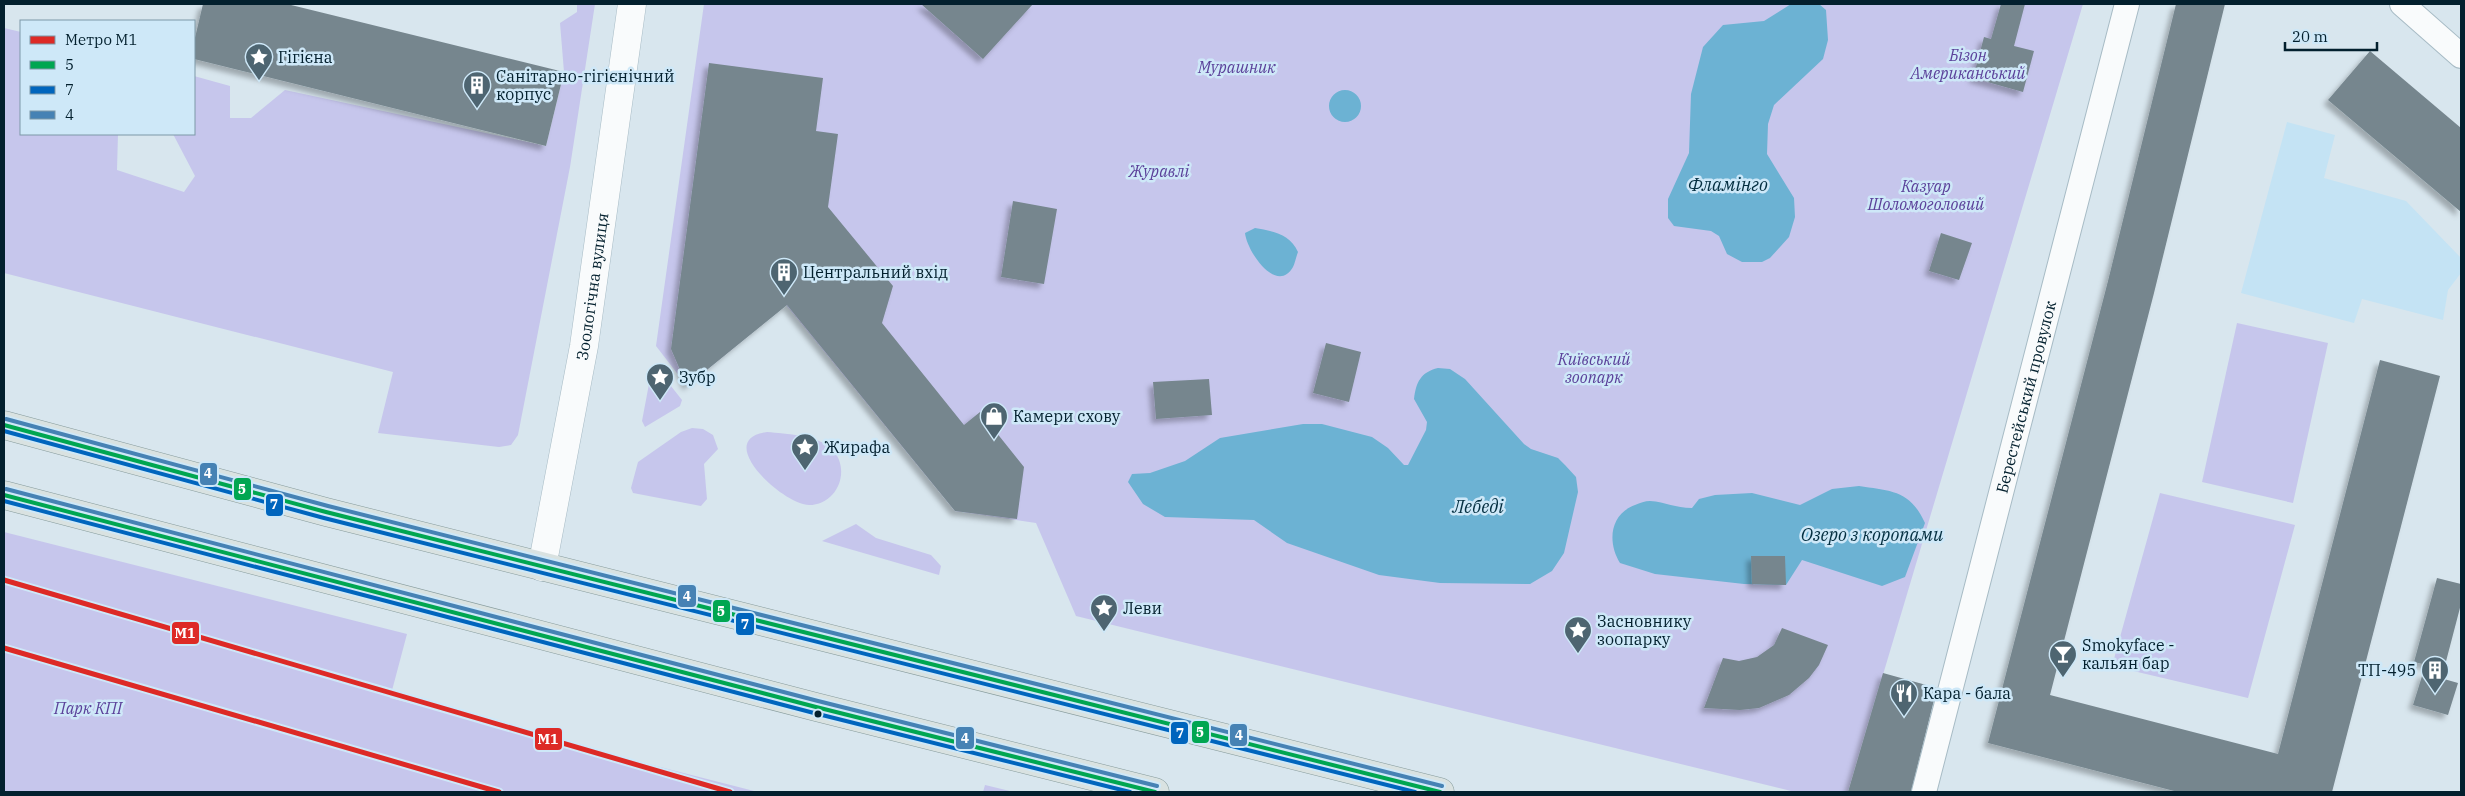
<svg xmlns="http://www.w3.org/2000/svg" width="2465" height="796" font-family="'IBM Plex Serif',serif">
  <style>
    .built { fill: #c4e3f4 }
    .green { fill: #c6c6ec }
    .water { fill: #6cb2d3 }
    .building { fill: #76868e; filter: url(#shadow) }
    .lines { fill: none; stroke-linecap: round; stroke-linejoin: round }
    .minor-casing { stroke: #a7bbc5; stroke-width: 26 }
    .tertiary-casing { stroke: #a7bbc5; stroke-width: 29 }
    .primary-casing { stroke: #869b9c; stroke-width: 29 }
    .minor { stroke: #f9fbfc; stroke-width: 24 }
    .tertiary { stroke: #f9fbfc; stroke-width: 28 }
    .primary { stroke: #d9e2e1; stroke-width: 28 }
    .bus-1-casing { stroke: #cee8f8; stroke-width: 8 }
    .bus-2-casing { stroke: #cee8f8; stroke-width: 8 }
    .bus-3-casing { stroke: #cee8f8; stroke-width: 8 }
    .bus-1 { stroke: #00a651; stroke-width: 4 }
    .bus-2 { stroke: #0065bd; stroke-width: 4 }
    .bus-3 { stroke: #4682b4; stroke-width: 4 }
    .metro-1-casing { stroke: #cee8f8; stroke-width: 9 }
    .metro-1 { stroke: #dd2a26; stroke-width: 5 }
    .bus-dot { fill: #03202e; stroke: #cee8f8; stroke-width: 2 }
    .labels { text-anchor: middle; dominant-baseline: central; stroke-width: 5; stroke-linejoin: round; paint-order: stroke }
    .park-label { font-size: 16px; font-style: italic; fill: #5b419a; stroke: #cee8f8 }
    .poi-label { font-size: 16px; fill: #03202e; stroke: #cee8f8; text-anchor: start }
    .street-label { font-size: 16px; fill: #03202e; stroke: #cee8f8 }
    .water-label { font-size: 18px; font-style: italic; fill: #042f41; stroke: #cee8f8 }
    .line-badge { stroke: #cee8f8; stroke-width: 2 }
    .badge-label { font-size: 14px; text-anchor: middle; font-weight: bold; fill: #fff }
  </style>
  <defs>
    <filter id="shadow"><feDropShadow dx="-4.5" dy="4.5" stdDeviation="2.5" flood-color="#0004"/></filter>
  </defs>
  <rect width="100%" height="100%" fill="#d8e6ee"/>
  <!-- built -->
  <path class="built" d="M 2287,122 L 2335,135 L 2324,178 L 2406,201 L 2461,258 L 2461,273 L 2448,290 L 2443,320 L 2362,299 L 2354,323 L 2241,293 Z"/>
  <!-- green -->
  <path class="green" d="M 577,4 L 595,4 L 570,167 L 518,435 L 511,445 L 499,447 L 378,433 L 393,372 L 4,273 L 4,28 L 21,32 L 21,134 L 118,134 L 117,170 L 184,192 L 195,176 L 173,134 L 194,134 L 194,76 L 230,86 L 230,118 L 251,118 L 285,90 L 546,146 L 564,72 L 560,23 L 577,12 Z
    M 704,4 L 2083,4 L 1848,792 L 1795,792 L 1076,616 L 1036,523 L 955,511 L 786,305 L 687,386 L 656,346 Z
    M 2237,323 L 2328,343 L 2293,503 L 2202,482 Z
    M 656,367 L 682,400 L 680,406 L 645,427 L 642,421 L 652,368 Z
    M 692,428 L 703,429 L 713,435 L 718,449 L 704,464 L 707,499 L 701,506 L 633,493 L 631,488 L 638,462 L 681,432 Z
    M 767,432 C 786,434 818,435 832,449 C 852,470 837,505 809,505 C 782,504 712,439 767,432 Z
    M 2160,493 L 2295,525 L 2248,698 L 2112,666 Z
    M 856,524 L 876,538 L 931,555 L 941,566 L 939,575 L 822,541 Z
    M 4,532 L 407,634 L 390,698 L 758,792 L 4,792 Z
    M 985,785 L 1014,792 L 983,792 Z"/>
  <!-- water -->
  <path class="water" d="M 1791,4 L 1819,4 L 1826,10 L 1828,40 L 1823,59 L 1774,105 L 1768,124 L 1767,154 L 1794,198 L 1795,217 L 1789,237 L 1770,258 L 1762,262 L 1742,262 L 1727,254 L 1719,236 L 1711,231 L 1674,226 L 1668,218 L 1668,199 L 1689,153 L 1691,94 L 1703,47 L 1723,25 L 1764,21 Z
    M1329 106a16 16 0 1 1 32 0a16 16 0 1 1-32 0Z
    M 1255,228 C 1273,231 1290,234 1298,252 C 1296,257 1295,263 1293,267 C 1277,295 1247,252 1245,233 Z
    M 1438,368 L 1450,369 L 1465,379 L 1524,444 L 1531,449 L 1558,458 L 1565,465 L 1576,477 L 1578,492 L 1564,553 L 1552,571 L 1530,584 L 1440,583 L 1379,575 L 1287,543 L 1254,520 L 1165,517 L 1143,504 L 1128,482 L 1132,474 L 1150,473 L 1185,461 L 1220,438 L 1303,424 L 1322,424 L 1372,437 L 1388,448 L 1404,465 L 1408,465 L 1426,430 L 1427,422 L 1414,399 C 1416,382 1421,372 1438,368 Z
    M 1859,486 C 1891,491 1910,490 1925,523 L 1905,577 L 1882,586 L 1802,560 L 1786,585 L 1744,584 L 1655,574 L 1620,563 C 1607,542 1610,514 1635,505 C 1640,503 1645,501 1650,501 C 1666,502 1675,508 1692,508 L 1699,499 L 1715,495 L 1752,493 L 1800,505 L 1832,489 Z"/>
  <!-- building -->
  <path class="building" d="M 203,4 L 287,4 L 564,72 L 546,146 L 194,59 L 194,42 Z
    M 921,4 L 1033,4 L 983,59 Z
    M 2001,4 L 2025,4 L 2014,46 L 2034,51 L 2023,92 L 1973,78 L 1984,37 L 1991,39 Z
    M 2176,4 L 2225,4 L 2154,293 L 2050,695 L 2278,754 L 2380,360 L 2440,376 L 2332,792 L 2178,792 L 1988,743 L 2108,281 Z
    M 2370,51 L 2461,128 L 2461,212 L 2328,100 Z
    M 709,63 L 823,78 L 816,131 L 838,134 L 828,207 L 893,286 L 882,323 L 964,425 L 980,412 L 1024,467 L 1017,519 L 955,511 L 787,305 L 687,386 L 671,349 Z
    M 1013,201 L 1057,209 L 1044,284 L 1001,277 Z
    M 1941,233 L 1972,243 L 1959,280 L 1929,271 Z
    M 1326,343 L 1361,352 L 1349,402 L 1313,393 Z
    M 1209,379 L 1212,415 L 1156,419 L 1153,382 Z
    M 1751,556 L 1785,556 L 1786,585 L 1752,584 Z
    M 2437,578 L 2461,584 L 2461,604 L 2444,669 L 2414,662 Z
    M 1782,628 L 1828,645 L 1819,665 L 1809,678 L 1789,695 L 1759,708 L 1740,710 L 1704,708 L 1723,658 L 1739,661 L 1757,657 L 1774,645 Z
    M 1883,673 L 1937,688 L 1911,792 L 1848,792 Z
    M 2423,673 L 2458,683 L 2448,715 L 2413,705 Z"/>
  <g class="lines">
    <!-- minor casing -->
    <g class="minor-casing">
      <g id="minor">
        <path d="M 2402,4 L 2461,56"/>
        <path id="s1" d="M 1924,792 L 2127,4"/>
      </g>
    </g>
    <!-- tertiary casing -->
    <g class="tertiary-casing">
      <g id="tertiary">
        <path id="s2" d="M 542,567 L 584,346 L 632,4"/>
      </g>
    </g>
    <!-- primary casing -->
    <g class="primary-casing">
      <path id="primary" d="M 4,425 L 326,512 L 1440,792
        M 4,495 L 816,707 L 1155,792"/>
    </g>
    <!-- minor -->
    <use href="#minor" class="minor"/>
    <!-- tertiary -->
    <use href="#tertiary" class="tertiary"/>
    <!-- primary -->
    <use href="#primary" class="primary"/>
    <!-- bus-1 casing -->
    <g class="bus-1-casing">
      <path id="bus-1" d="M 4,425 L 326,512 L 1440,792
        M 4,495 L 816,707 L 1155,792"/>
    </g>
    <!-- bus-2 casing -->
    <g class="bus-2-casing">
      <path id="bus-2" d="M 4,431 L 324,518 L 1415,792
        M 4,501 L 814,713 L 1130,792"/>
    </g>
    <!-- bus-3 casing -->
    <g class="bus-3-casing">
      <path id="bus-3" d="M 6,419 L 328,506 L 1442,786
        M 6,489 L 818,701 L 1157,786"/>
    </g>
    <!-- bus-1 -->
    <use href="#bus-1" class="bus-1"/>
    <!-- bus-2 -->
    <use href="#bus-2" class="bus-2"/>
    <!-- bus-3 -->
    <use href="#bus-3" class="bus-3"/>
    <!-- metro-1 casing -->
    <g class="metro-1-casing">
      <path id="metro-1" d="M 4,580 L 730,792
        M 4,648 L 499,792"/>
    </g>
    <!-- metro-1 -->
    <use href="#metro-1" class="metro-1"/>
  </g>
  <!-- icons -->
  <defs>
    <g id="sight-pin" transform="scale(1.4375)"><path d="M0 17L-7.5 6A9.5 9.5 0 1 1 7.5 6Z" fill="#4e6571" stroke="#cee8f8"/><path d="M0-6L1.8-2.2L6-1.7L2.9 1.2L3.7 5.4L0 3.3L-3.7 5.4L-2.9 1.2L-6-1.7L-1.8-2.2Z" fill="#fff"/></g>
    <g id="building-pin" transform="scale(1.4375)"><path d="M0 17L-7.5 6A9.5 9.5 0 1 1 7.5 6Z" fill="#4e6571" stroke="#cee8f8"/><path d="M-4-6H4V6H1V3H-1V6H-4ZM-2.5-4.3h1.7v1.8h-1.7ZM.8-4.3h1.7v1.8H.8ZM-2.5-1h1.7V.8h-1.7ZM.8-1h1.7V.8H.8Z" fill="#fff"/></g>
    <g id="shop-pin" transform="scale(1.4375)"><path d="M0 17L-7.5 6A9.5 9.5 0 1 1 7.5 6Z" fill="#4e6571" stroke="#cee8f8"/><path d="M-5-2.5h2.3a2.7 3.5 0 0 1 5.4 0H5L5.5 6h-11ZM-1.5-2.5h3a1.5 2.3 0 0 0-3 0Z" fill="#fff"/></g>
    <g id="bar-pin" transform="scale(1.4375)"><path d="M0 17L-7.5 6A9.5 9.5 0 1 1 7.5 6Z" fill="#4e6571" stroke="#cee8f8"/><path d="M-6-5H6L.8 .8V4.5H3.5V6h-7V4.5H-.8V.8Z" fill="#fff"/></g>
    <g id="restaurant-pin" transform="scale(1.4375)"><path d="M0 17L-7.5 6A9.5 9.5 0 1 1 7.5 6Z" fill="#4e6571" stroke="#cee8f8"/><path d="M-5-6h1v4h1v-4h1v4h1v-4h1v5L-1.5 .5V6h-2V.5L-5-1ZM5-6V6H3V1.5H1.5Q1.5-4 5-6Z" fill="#fff"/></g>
  </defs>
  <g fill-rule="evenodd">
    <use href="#sight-pin" x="259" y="57"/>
    <use href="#building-pin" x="477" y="85"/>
    <use href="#building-pin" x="784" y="272"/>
    <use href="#sight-pin" x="660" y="377"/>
    <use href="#shop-pin" x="994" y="416"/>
    <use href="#sight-pin" x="805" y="447"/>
    <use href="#sight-pin" x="1104" y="608"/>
    <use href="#sight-pin" x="1578" y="630"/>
    <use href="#bar-pin" x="2063" y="654"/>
    <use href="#building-pin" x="2435" y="670"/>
    <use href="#restaurant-pin" x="1904" y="693"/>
  </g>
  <!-- markers -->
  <circle class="bus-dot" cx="818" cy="714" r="4.5"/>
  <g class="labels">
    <!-- park labels -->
    <g class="park-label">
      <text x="1968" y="55">Бізон<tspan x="1968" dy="18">Американський</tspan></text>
      <text x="1237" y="67">Мурашник</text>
      <text x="1159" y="171">Журавлі</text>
      <text x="1926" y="186">Казуар<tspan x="1926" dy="18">Шоломоголовий</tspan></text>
      <text x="1594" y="359">Київський<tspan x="1594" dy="18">зоопарк</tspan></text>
      <text x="88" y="708">Парк КПІ</text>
    </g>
    <!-- poi labels -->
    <g class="poi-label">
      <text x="278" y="57">Гігієна</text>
      <text x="496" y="76">Санітарно-гігієнічний<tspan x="496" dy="18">корпус</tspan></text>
      <text x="803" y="272">Центральний вхід</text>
      <text x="679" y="377">Зубр</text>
      <text x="1013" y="416">Камери схову</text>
      <text x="824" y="447">Жирафа</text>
      <text x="1123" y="608">Леви</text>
      <text x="1597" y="621">Засновнику<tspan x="1597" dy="18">зоопарку</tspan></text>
      <text x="2082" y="645">Smokyface -<tspan x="2082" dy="18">кальян бар</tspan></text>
      <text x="2416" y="670" text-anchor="end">ТП-495</text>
      <text x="1923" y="693">Кара - бала</text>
    </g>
    <!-- street labels -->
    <g class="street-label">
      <text stroke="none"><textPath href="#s2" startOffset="285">Зоологічна вулиця</textPath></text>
      <text stroke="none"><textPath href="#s1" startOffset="408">Берестейський провулок</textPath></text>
    </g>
    <!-- water labels -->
    <g class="water-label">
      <text x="1728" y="184">Фламінго</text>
      <text x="1478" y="506">Лебеді</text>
      <text x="1872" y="534">Озеро з коропами</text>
    </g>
  </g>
  <g class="line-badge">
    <rect x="199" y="462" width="19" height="24" rx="5" fill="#4682b4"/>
    <rect x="233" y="477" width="19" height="24" rx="5" fill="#00a651"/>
    <rect x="265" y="493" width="19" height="24" rx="5" fill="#0065bd"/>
    <rect x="677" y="584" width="20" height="24" rx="5" fill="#4682b4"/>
    <rect x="712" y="599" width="19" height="24" rx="5" fill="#00a651"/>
    <rect x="735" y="612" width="20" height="24" rx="5" fill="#0065bd"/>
    <rect x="171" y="621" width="29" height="24" rx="5" fill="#dd2a26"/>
    <rect x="1191" y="720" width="19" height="24" rx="5" fill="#00a651"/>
    <rect x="1170" y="721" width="19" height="24" rx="5" fill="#0065bd"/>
    <rect x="1229" y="723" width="19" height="24" rx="5" fill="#4682b4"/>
    <rect x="955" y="726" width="20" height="24" rx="5" fill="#4682b4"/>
    <rect x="534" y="727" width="29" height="24" rx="5" fill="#dd2a26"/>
  </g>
  <g class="badge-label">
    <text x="208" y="478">4</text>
    <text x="242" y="494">5</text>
    <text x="274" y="509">7</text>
    <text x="687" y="601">4</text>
    <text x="721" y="616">5</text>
    <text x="745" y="629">7</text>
    <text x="185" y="638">M1</text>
    <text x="1200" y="737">5</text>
    <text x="1180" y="738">7</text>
    <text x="1239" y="740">4</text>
    <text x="965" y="743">4</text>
    <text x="548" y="744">M1</text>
  </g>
  <!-- border -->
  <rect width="2465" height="796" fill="none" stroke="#03202e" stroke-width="10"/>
  <!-- legend -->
  <rect x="20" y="20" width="175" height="115" fill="#cee8f8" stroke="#7d98a7"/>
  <rect x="30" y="36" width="25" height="8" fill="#dd2a26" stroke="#7d98a7"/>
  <text x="65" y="45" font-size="15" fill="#03202e">Метро M1</text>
  <rect x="30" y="61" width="25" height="8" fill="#00a651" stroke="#7d98a7"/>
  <text x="65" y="70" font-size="15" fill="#03202e">5</text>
  <rect x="30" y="86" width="25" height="8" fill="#0065bd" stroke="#7d98a7"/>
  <text x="65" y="95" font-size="15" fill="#03202e">7</text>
  <rect x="30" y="111" width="25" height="8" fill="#4682b4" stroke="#7d98a7"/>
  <text x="65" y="120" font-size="15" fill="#03202e">4</text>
  <!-- scale -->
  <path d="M2285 42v8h92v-8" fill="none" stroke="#03202e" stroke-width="2.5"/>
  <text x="2292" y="42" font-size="15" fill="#03202e" stroke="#cee8f8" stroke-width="4" paint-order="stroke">20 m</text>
</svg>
